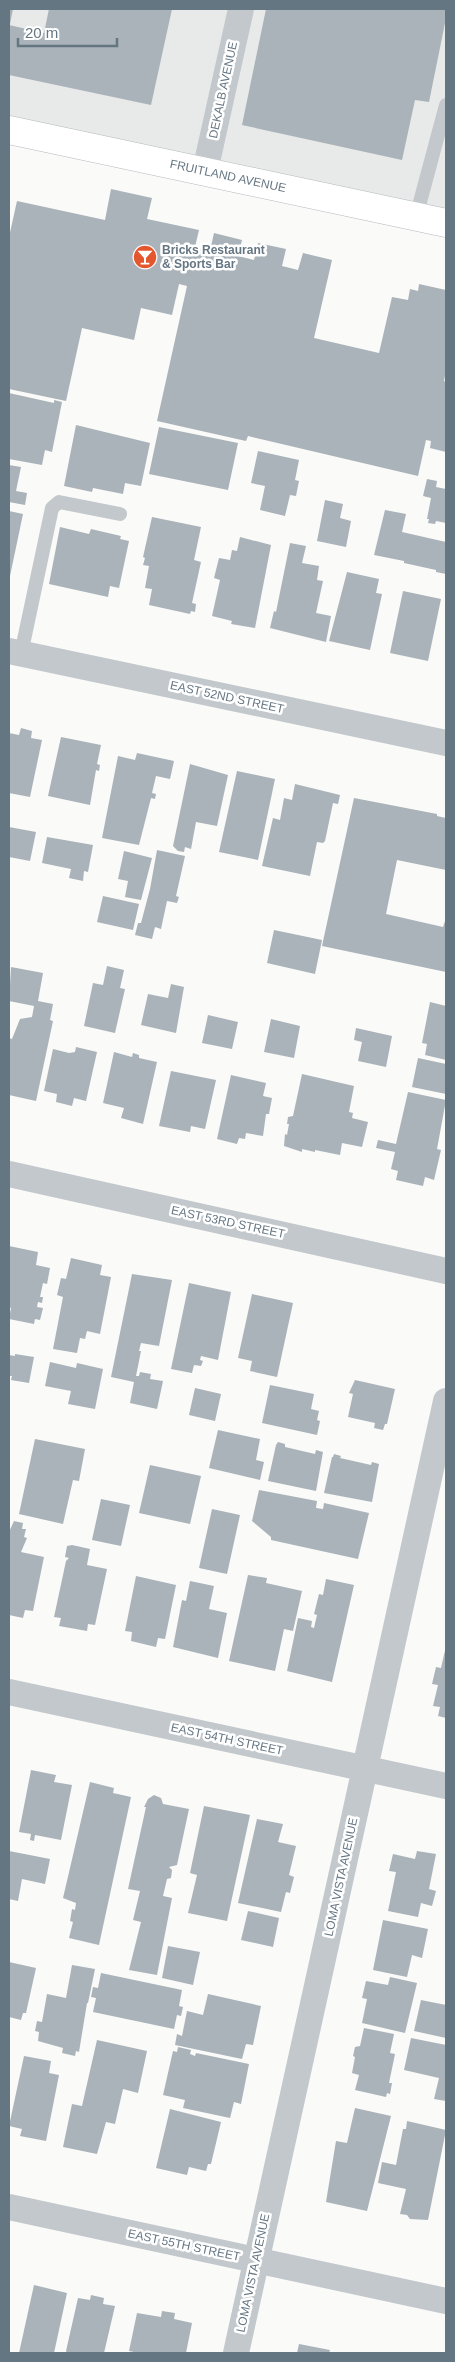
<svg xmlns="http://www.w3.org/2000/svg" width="455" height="2362" font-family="Arial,sans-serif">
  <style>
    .built { fill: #e8e9e9 }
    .building { fill: #aab3b9 }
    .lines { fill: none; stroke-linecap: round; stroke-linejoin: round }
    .secondary-casing { stroke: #b3babf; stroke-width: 29 }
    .lane { stroke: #c3c8cc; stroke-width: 14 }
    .street { stroke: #c3c8cc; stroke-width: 26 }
    .secondary { stroke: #fff; stroke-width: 28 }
    .labels { text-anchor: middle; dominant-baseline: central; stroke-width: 5; stroke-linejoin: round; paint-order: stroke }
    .street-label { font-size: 12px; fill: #657683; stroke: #fff }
    .poi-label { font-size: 12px; font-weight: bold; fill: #657683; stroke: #fff; text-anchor: start }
  </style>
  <rect width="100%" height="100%" fill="#fafaf8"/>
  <!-- built -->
  <path class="built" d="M 9,9 L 446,9 L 446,227 L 9,136 Z"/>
  <!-- building -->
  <path class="building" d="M 9,9 L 13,9 L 10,24 L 9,23 Z
    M 49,9 L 172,9 L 151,105 L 9,75 L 9,25 L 44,33 Z
    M 266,9 L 446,9 L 446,18 L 429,102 L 415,100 L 402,160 L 242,125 Z
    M 111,189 L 152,198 L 147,219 L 199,230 L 195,247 L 210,251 L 214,233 L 242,240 L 238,256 L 254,260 L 258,243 L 286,249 L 282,266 L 298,270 L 303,253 L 332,260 L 314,338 L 379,353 L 392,297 L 408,300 L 410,289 L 418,291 L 419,284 L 446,290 L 446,371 L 444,381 L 446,382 L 446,452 L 430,448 L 431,441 L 426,440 L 418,476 L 248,436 L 246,441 L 157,421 L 187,286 L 179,284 L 172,315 L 141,308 L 134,340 L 82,328 L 66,401 L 9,389 L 9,237 L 17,201 L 105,220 Z
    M 9,393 L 54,403 L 54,400 L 62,402 L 52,452 L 45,450 L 42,465 L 9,459 Z
    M 76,425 L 150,443 L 141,486 L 125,483 L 123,494 L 93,488 L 92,492 L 64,486 Z
    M 159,427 L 238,443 L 228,490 L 149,474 Z
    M 258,451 L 299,460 L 295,480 L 299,481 L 296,496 L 290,495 L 285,516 L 260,510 L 265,486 L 251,483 Z
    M 9,465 L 21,467 L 16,491 L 27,493 L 25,505 L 9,502 Z
    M 427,479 L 437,481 L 436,487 L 446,489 L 446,523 L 436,521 L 435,524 L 428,523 L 429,519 L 427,519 L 431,498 L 423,496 Z
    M 325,500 L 343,504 L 340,518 L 351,521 L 346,547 L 317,541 Z
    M 385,510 L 406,514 L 402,532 L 446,542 L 446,574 L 436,572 L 436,570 L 404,563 L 404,561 L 374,555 Z
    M 9,511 L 23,514 L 10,576 L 9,576 Z
    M 152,517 L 201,527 L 194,560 L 201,562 L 192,603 L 196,604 L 195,612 L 191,611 L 190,614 L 149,605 L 152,589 L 145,588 L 149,566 L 143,565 L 145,558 L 143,557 Z
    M 60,527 L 89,534 L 91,529 L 121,536 L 120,539 L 129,541 L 119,588 L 110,586 L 108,597 L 49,584 Z
    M 240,537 L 271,545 L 255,628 L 231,624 L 232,621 L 212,616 L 220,580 L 214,578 L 219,558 L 230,560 L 232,550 L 237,551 Z
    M 290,543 L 306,546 L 302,563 L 319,566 L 317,580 L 323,581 L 316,613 L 331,616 L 326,642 L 270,628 L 274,611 L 276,612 Z
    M 347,572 L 379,579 L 376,593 L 382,594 L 370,650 L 329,641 Z
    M 403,591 L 441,599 L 428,661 L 390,653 Z
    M 21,728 L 32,731 L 31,738 L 42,740 L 30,797 L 9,793 L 9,733 L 19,735 Z
    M 61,737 L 101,745 L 97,764 L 100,765 L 99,771 L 96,770 L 90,805 L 48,796 Z
    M 137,753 L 174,761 L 170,779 L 156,776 L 152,793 L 156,794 L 155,799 L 151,798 L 139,845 L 102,838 L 118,756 L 135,760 Z
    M 190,764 L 228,775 L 217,826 L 196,822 L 191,849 L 185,847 L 184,852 L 178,851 L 173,846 Z
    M 237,771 L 275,779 L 258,860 L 219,852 Z
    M 295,784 L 340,795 L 338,804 L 333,803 L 325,841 L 323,843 L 317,842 L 310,876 L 262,866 L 273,818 L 280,820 L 284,798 L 292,800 Z
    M 354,798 L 437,814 L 437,816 L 446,818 L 446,870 L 397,860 L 386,914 L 443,927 L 446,918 L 446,972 L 322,946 Z
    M 9,827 L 36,832 L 30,861 L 9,857 Z
    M 47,837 L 93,845 L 88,872 L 84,871 L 83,881 L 69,878 L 71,869 L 42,863 Z
    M 157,850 L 185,856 L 176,896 L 179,897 L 177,903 L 167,901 L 161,929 L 155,927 L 152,939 L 135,935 L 138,923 L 141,923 L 150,889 Z
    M 124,851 L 152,858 L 141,900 L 125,897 L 128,881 L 118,879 Z
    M 103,896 L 139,904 L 133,930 L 97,922 Z
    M 274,930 L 322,940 L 315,974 L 267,963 Z
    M 107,966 L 124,970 L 120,988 L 125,989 L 115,1033 L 84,1026 L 93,983 L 103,985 Z
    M 11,967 L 43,973 L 38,1001 L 53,1004 L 50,1020 L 53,1021 L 36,1101 L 9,1095 L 9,1038 L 12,1039 L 20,1019 L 32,1017 L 34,1006 L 9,1001 Z
    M 171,984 L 184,987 L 176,1033 L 141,1025 L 148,994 L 168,998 Z
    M 430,1002 L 446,1006 L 446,1060 L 425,1055 L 427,1044 L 422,1043 Z
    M 208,1015 L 238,1022 L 232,1049 L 202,1043 Z
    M 271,1019 L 300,1026 L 294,1058 L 264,1052 Z
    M 356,1028 L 392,1036 L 386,1067 L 358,1061 L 362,1042 L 354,1040 Z
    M 76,1047 L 97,1052 L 86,1101 L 74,1098 L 72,1106 L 56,1102 L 57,1094 L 44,1091 L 53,1049 L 69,1053 L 75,1052 Z
    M 114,1052 L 132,1057 L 133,1053 L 139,1055 L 139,1058 L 157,1062 L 143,1124 L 121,1118 L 124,1108 L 103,1103 Z
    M 418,1058 L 446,1064 L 446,1094 L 412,1087 Z
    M 171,1071 L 216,1080 L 205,1129 L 191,1126 L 190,1132 L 159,1126 Z
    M 302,1074 L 354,1086 L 349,1112 L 353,1113 L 352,1118 L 368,1122 L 362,1147 L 342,1143 L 340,1155 L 315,1150 L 315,1152 L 302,1149 L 302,1152 L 284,1146 L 285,1134 L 287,1135 L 289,1124 L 287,1124 L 288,1117 L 293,1116 Z
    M 231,1075 L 266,1083 L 263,1096 L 272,1098 L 269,1114 L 266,1114 L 263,1136 L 246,1133 L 245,1139 L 239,1138 L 237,1144 L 217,1139 Z
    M 408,1092 L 446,1100 L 437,1149 L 441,1150 L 434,1180 L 425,1177 L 423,1186 L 396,1180 L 398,1171 L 391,1169 L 395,1152 L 376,1148 L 378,1140 L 396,1144 Z
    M 9,1246 L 38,1252 L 36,1265 L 50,1268 L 47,1284 L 43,1283 L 40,1297 L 43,1297 L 42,1303 L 38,1302 L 37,1307 L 43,1308 L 40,1320 L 35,1319 L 34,1324 L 9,1319 L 11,1308 L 9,1307 Z
    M 71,1258 L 102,1265 L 100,1275 L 111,1277 L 100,1334 L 87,1331 L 85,1339 L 80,1338 L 77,1353 L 53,1349 L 63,1297 L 57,1295 L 61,1278 L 66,1279 Z
    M 132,1274 L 172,1280 L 159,1346 L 141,1343 L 139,1351 L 141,1351 L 136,1376 L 139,1376 L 140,1372 L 151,1374 L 150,1379 L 163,1381 L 157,1409 L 130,1403 L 134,1382 L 111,1377 Z
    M 189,1283 L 231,1292 L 218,1360 L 201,1356 L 200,1360 L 203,1361 L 201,1366 L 194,1365 L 192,1373 L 171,1369 Z
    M 252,1294 L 293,1303 L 277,1377 L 250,1371 L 252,1361 L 238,1358 Z
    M 15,1354 L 34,1357 L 29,1383 L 11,1380 L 12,1376 L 9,1376 L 9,1355 L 15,1356 Z
    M 50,1362 L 76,1368 L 77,1363 L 103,1369 L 95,1409 L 68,1404 L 71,1391 L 45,1386 Z
    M 355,1380 L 395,1389 L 387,1424 L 385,1424 L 383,1430 L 374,1428 L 375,1423 L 348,1417 L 353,1394 L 349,1393 Z
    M 270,1385 L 314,1394 L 311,1409 L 319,1411 L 317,1420 L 320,1421 L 317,1435 L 262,1423 Z
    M 195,1388 L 221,1394 L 215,1421 L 189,1415 Z
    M 218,1430 L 260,1439 L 256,1460 L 264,1462 L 260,1480 L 209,1468 Z
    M 35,1439 L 85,1449 L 79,1481 L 73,1480 L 63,1524 L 19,1514 Z
    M 278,1442 L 285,1444 L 285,1447 L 315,1454 L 316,1450 L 323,1452 L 316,1491 L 268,1481 L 276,1445 Z
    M 334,1454 L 341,1456 L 340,1458 L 371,1465 L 372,1462 L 379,1464 L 372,1502 L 324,1493 L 332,1457 L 333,1457 Z
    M 150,1465 L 201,1476 L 190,1524 L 139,1513 Z
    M 259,1490 L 317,1501 L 316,1508 L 323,1509 L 324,1503 L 369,1513 L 358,1559 L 271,1540 L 271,1537 L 252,1521 Z
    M 101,1499 L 130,1505 L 121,1546 L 92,1540 Z
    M 212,1509 L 240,1515 L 227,1574 L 199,1568 Z
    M 14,1521 L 23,1523 L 22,1529 L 26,1529 L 24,1537 L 27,1538 L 21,1552 L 44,1557 L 33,1611 L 25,1610 L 23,1618 L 9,1615 L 9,1532 Z
    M 72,1545 L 90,1549 L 87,1565 L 107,1569 L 95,1625 L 88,1624 L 87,1631 L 59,1626 L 61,1618 L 54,1617 L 66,1561 L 69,1558 L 65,1557 L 67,1546 Z
    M 248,1575 L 267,1578 L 266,1583 L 302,1591 L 293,1631 L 284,1629 L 275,1671 L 229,1661 Z
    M 136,1576 L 176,1585 L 165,1639 L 158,1638 L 156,1647 L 131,1641 L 132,1632 L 125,1631 Z
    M 326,1579 L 354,1585 L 332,1682 L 287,1671 L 298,1618 L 312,1621 L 311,1627 L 314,1628 L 317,1615 L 314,1614 L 319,1594 L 323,1595 Z
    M 190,1581 L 214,1586 L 209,1609 L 227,1613 L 218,1658 L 173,1647 L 182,1600 L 186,1601 Z
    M 446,1646 L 446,1718 L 438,1716 L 440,1707 L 433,1706 L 438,1685 L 432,1684 L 436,1667 L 441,1668 Z
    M 31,1770 L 56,1775 L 54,1782 L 72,1785 L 61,1840 L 35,1835 L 34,1841 L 30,1840 L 31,1834 L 19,1832 Z
    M 90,1782 L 114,1788 L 113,1793 L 131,1797 L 99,1945 L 69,1938 L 73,1922 L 70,1921 L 72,1909 L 75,1910 L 76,1903 L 63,1898 Z
    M 154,1795 L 161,1798 L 163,1804 L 189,1809 L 177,1865 L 169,1867 L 172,1870 L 171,1878 L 167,1879 L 163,1896 L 172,1898 L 157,1975 L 129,1970 L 141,1922 L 133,1920 L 140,1891 L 128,1889 L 146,1807 L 144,1807 L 148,1799 Z
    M 204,1806 L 250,1815 L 227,1921 L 188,1913 L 197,1875 L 190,1873 Z
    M 257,1819 L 283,1824 L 278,1842 L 296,1846 L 289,1875 L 294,1877 L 290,1893 L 286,1892 L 281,1912 L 238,1903 Z
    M 9,1851 L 50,1859 L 45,1884 L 22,1879 L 18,1901 L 9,1899 Z
    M 417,1851 L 436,1854 L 429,1889 L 436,1891 L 432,1906 L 421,1903 L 418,1917 L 388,1911 L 396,1872 L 389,1871 L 393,1854 L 415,1859 Z
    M 248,1911 L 279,1918 L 273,1947 L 241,1940 Z
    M 383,1920 L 428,1929 L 422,1958 L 412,1955 L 407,1977 L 373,1970 Z
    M 168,1946 L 200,1952 L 193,1985 L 162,1978 Z
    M 9,1962 L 36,1968 L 26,2013 L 23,2013 L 21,2020 L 9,2017 Z
    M 72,1965 L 95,1969 L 88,2003 L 87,2003 L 79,2052 L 76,2051 L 75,2056 L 62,2053 L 63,2048 L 38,2041 L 39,2032 L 35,2031 L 37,2021 L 42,2022 L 47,1994 L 66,1998 Z
    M 101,1973 L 182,1990 L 179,2006 L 183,2007 L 181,2016 L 177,2015 L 174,2029 L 93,2012 L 96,1998 L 91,1997 L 93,1987 L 98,1988 Z
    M 390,1977 L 417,1983 L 405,2033 L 362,2023 L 367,1999 L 362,1998 L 366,1981 L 388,1985 Z
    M 208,1994 L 261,2006 L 253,2045 L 246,2044 L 242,2059 L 175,2045 L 177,2034 L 182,2036 L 187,2011 L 203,2015 Z
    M 421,2000 L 446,2005 L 446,2038 L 414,2031 Z
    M 364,2028 L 394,2034 L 390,2053 L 395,2054 L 389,2083 L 392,2083 L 390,2094 L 387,2093 L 386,2097 L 355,2090 L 359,2075 L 352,2073 L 355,2057 L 353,2056 L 355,2047 L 360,2046 Z
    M 411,2038 L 446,2045 L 446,2101 L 434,2099 L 439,2078 L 404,2070 Z
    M 97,2040 L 147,2051 L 138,2093 L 123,2089 L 115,2124 L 106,2122 L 97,2154 L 63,2147 L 72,2104 L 82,2106 Z
    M 178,2047 L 191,2050 L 190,2054 L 195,2056 L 196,2053 L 249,2064 L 241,2104 L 234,2102 L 230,2118 L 183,2108 L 185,2100 L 163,2095 L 173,2051 L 177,2052 Z
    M 24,2056 L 51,2061 L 49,2073 L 59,2075 L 46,2141 L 20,2136 L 22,2129 L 9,2126 Z
    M 355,2108 L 391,2116 L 367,2211 L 326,2202 L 336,2141 L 347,2143 Z
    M 170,2109 L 221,2122 L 211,2164 L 208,2164 L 206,2171 L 189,2167 L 187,2175 L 156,2168 Z
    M 407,2121 L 446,2130 L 428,2220 L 410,2219 L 407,2215 L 400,2214 L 406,2189 L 378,2183 L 382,2162 L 396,2165 L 403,2129 L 406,2129 Z
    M 34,2285 L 67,2293 L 54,2353 L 19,2353 Z
    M 91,2295 L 104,2298 L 103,2304 L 115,2306 L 104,2353 L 67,2353 L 66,2351 L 78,2298 L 90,2300 Z
    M 162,2311 L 175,2313 L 174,2319 L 192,2323 L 186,2353 L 139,2353 L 129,2351 L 137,2313 L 161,2317 Z
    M 299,2344 L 330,2350 L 329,2353 L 297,2353 Z"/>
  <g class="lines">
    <!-- secondary casing -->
    <g class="secondary-casing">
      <path id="secondary" d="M 9,130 L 446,223"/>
    </g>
    <!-- lane -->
    <path class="lane" d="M 416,217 L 446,105
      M 21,654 L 52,508 L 59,502 L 120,514"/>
    <!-- street -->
    <path class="street" d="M 205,171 L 241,9
      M 9,651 L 446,743
      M 9,1174 L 446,1271
      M 9,1692 L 446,1786
      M 9,2207 L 446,2301
      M 236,2353 L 446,1401"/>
    <!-- secondary -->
    <use href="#secondary" class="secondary"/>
  </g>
  <!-- icons -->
  <defs>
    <g id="bar-disc" transform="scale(1.25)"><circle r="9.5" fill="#e4572e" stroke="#fff"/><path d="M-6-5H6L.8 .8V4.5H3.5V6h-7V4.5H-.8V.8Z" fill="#fff"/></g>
  </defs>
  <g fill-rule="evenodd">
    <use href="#bar-disc" x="145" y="257"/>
  </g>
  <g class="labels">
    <!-- street labels -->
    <g class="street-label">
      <text transform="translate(223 90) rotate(-78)">DEKALB AVENUE</text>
      <text transform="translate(228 176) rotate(12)">FRUITLAND AVENUE</text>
      <text transform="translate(227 697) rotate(12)">EAST 52ND STREET</text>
      <text transform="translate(228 1222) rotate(12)">EAST 53RD STREET</text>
      <text transform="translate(227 1739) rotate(12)">EAST 54TH STREET</text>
      <text transform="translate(341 1877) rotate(-78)">LOMA VISTA AVENUE</text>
      <text transform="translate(184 2245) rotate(12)">EAST 55TH STREET</text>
      <text transform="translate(253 2273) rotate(-78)">LOMA VISTA AVENUE</text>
    </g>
    <!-- poi labels -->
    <g class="poi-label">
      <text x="162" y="250">Bricks Restaurant<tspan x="162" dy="14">&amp; Sports Bar</tspan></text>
    </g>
  </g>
  <!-- border -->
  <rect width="455" height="2362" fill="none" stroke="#657683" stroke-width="20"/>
  <!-- scale -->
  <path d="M18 38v8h99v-8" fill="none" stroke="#657683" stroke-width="2.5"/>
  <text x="25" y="38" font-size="15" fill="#657683" stroke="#ffffff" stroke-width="4" paint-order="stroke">20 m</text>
</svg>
